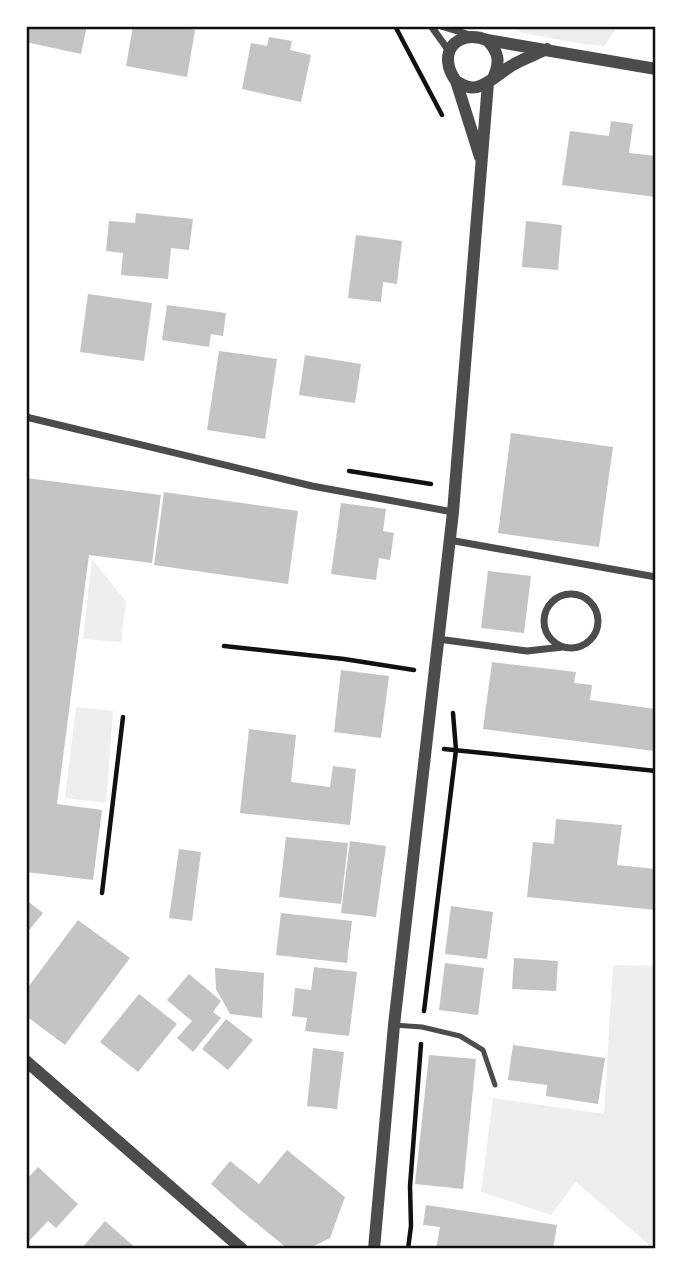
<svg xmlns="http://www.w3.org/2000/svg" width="682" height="1275" font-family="'Nunito Sans',sans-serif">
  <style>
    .green { fill: #eee }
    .building { fill: #c4c4c4 }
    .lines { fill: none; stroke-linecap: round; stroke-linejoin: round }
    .path { stroke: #111; stroke-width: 4.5 }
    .service { stroke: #4c4c4c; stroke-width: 5 }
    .minor { stroke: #4c4c4c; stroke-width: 7 }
    .tertiary { stroke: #4c4c4c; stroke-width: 12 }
    .neatline { fill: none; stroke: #111; stroke-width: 2.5 }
  </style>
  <rect width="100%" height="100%" fill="#fff"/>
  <!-- green -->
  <path class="green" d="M 512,26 L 618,26 L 604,46 L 583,44 L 523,33 Z
    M 92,559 L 126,601 L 121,642 L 83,639 Z
    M 76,707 L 113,711 L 106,803 L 65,798 Z
    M 613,965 L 656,966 L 656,1249 L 648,1249 L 648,1244 L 576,1182 L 551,1215 L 481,1192 L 493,1098 L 604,1114 Z"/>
  <!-- building -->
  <path class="building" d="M 26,26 L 87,26 L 81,54 L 26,42 Z
    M 133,26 L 175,26 L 195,30 L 187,77 L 126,66 Z
    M 269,37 L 292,41 L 290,50 L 311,55 L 301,102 L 242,89 L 251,43 L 267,46 Z
    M 611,121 L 633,124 L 629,153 L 656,156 L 656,197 L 562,185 L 570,131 L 609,136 Z
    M 136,213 L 193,219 L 189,250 L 171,248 L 168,279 L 121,275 L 123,253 L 106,251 L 109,221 L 135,223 Z
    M 526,221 L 562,225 L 558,270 L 522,267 Z
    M 356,235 L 402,241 L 397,284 L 383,282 L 381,302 L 348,298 Z
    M 88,294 L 152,303 L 144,361 L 80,352 Z
    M 167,305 L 226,313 L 223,336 L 211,334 L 209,347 L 162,340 Z
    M 219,351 L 277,359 L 265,439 L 207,430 Z
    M 305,355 L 361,364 L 355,403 L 299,395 Z
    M 511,433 L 613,447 L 599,547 L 498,533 Z
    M 26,478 L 161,495 L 152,563 L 89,555 L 57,804 L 102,810 L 93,880 L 26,872 Z
    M 164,492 L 298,511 L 288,584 L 154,565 Z
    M 341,503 L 386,509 L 383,531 L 394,533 L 390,560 L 379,558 L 376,580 L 331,574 Z
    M 488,571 L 531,576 L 524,633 L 481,628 Z
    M 492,662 L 576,672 L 574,683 L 592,685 L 590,700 L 656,709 L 656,736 L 654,751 L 483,729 Z
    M 341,670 L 389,676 L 381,738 L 334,732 Z
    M 249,729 L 296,735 L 291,782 L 330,787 L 333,766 L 356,769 L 350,825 L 240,813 Z
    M 556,819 L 622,825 L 617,865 L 656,869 L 656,910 L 527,897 L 533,842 L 554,844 Z
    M 286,837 L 348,843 L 341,904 L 279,897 Z
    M 350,841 L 386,846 L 376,917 L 341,913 Z
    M 179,849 L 201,852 L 192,921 L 169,918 Z
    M 26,900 L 43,913 L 26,934 Z
    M 451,906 L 493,912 L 487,959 L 445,954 Z
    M 281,913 L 352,921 L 347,963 L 276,955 Z
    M 78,920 L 130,958 L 65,1045 L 26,1016 L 26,990 Z
    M 514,958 L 558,961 L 556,991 L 512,989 Z
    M 445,963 L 484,968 L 478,1015 L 439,1010 Z
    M 314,967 L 357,972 L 349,1036 L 305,1031 L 307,1018 L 292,1016 L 295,988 L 311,990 Z
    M 215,968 L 264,973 L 262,1018 L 230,1014 L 216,989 Z
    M 189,974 L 221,1001 L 213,1012 L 221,1018 L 193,1052 L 177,1038 L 192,1021 L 167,1000 Z
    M 139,994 L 177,1024 L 138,1072 L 100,1042 Z
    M 226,1019 L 253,1040 L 228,1070 L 202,1049 Z
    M 513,1045 L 605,1058 L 598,1104 L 546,1096 L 547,1085 L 508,1080 Z
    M 313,1048 L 344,1052 L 337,1109 L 307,1106 Z
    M 429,1055 L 476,1059 L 463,1189 L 415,1184 Z
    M 287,1150 L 345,1197 L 330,1238 L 308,1249 L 288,1249 L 239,1209 L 211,1184 L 230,1161 L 259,1184 Z
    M 38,1167 L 78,1204 L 56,1228 L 48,1221 L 29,1241 L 26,1239 L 26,1180 Z
    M 426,1205 L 557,1225 L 553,1249 L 436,1249 L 440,1227 L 423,1225 Z
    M 105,1221 L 137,1249 L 81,1249 Z"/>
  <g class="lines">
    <!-- path -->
    <path class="path" d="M 395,26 L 442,115
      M 349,471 L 431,484
      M 224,646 L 344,659 L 414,670
      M 444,749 L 656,771
      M 102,893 L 123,717
      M 424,1011 L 456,750 L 453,713
      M 408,1249 L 411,1226 L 410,1186 L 421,1044"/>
    <!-- service -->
    <path class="service" d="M 394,1025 L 422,1027 L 460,1036 L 483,1050 L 495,1085"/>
    <!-- minor -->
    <path class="minor" d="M 431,26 L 449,51
      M 441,26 L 470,35
      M 26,417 L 312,486 L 453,512
      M 449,540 L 656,577
      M544 621a27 27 0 1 1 54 0a27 27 0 1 1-54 0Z
      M 438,639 L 527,651 L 563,647"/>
    <!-- tertiary -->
    <path class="tertiary" d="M 487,40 C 499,52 500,62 494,76
      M 456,81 C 463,85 469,89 477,87 C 488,85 501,72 511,66 C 522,59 535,55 547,49
      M 480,157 L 456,81 C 436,54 456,28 487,40 L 656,69
      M 26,1061 L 242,1249
      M 374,1249 L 394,1025 L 453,512 L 488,83"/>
  </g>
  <!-- border -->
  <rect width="682" height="1275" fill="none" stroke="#ffffff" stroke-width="56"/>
  <rect x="28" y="28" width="626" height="1219" class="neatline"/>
</svg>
